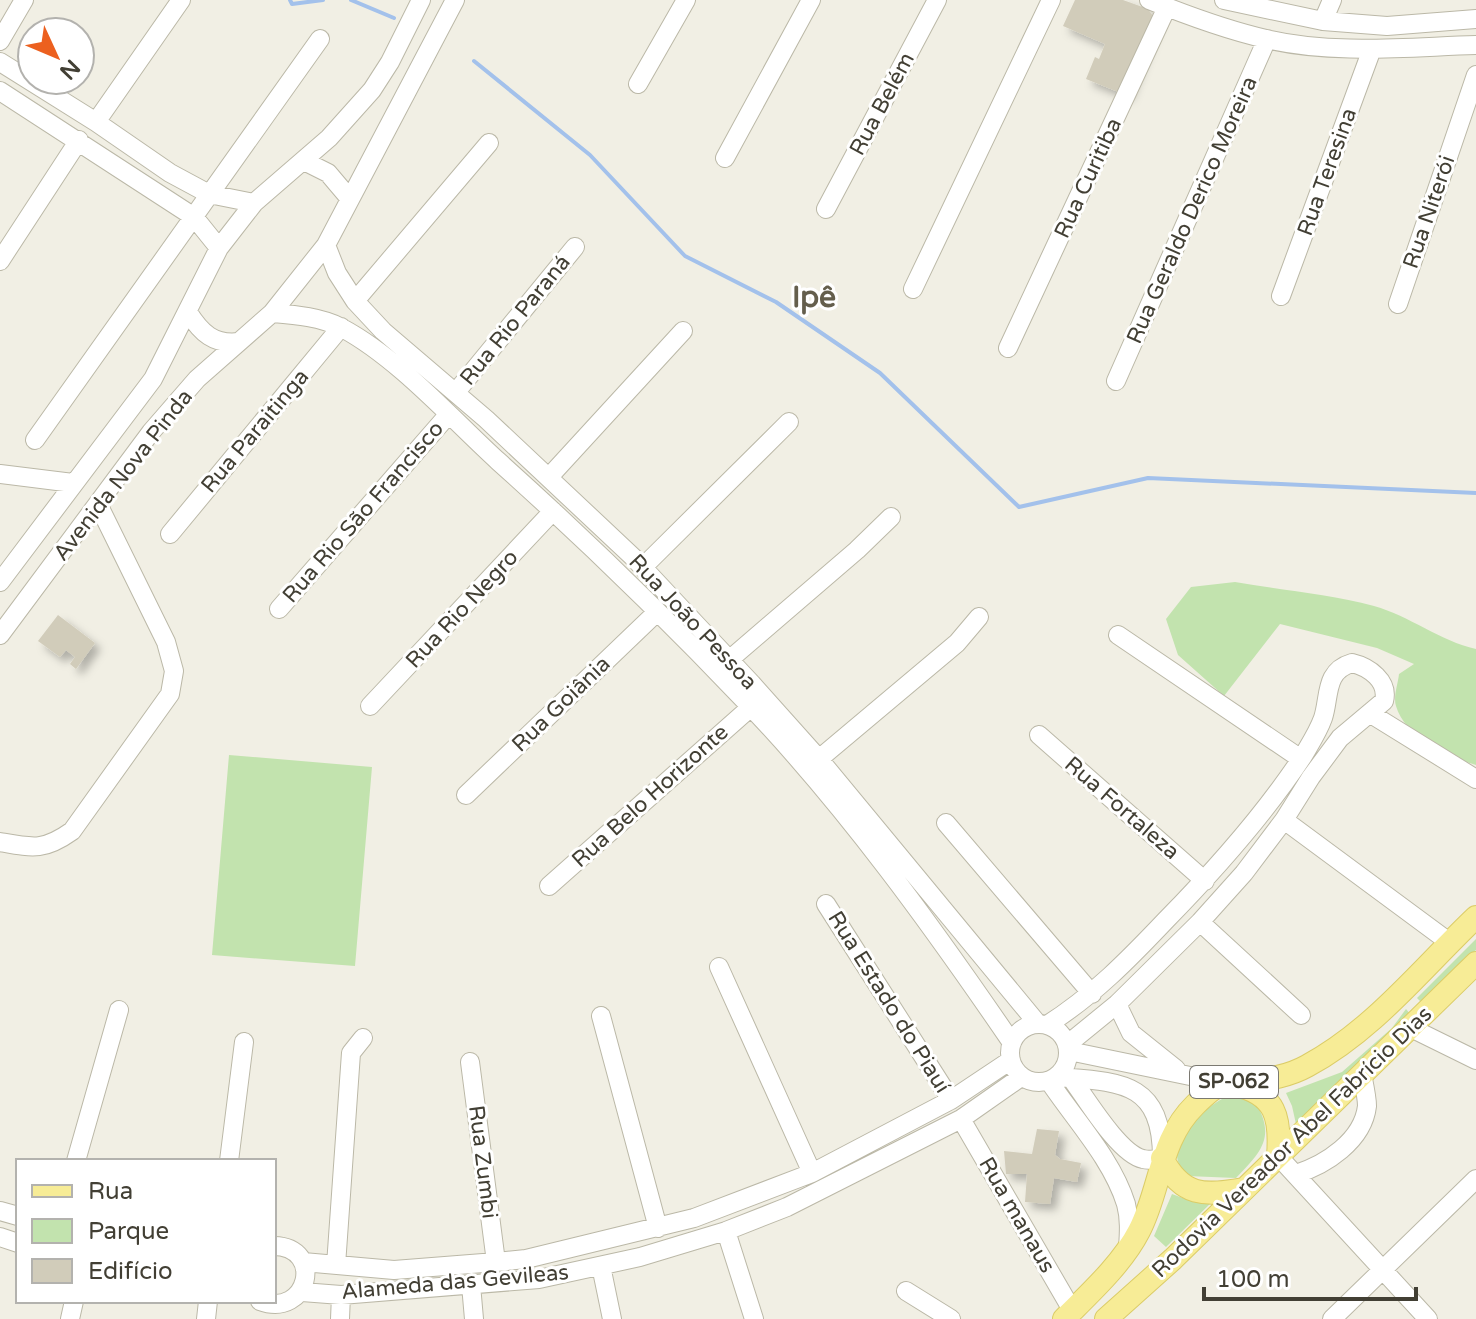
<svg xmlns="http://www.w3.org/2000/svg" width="1476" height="1319" font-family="'Varela Round',sans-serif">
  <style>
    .green { fill: #c2e3ae }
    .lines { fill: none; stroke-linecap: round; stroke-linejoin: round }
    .stream { stroke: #a3c1eb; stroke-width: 4 }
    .building { fill: #d1ccba; filter: url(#shadow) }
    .minor-casing { stroke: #bbb8a7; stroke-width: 20 }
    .major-casing { stroke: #dbcc67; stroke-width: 24 }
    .minor { stroke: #fff; stroke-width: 18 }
    .major { stroke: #f7ec96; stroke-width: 22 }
    .labels { text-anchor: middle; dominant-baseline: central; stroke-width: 6; stroke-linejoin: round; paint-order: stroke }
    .shield { fill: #fff; stroke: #7b7971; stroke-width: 2 }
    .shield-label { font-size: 20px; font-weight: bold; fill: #423f34 }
    .street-label { font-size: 22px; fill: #423f34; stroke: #fff }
    .district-label { font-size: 30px; font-weight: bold; fill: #645e4c; stroke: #fff }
  </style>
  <defs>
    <filter id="shadow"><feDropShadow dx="6" dy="6" stdDeviation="4" flood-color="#0004"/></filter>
  </defs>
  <rect width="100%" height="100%" fill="#f1efe4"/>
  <!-- green -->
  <path class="green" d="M 1235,582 C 1281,590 1329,594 1374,606 C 1410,616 1440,641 1476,649 L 1476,765 C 1448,757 1405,737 1396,706 C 1393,697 1398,684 1399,674 L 1414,664 L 1377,648 L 1280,624 L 1224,696 L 1178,655 L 1166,619 L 1191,587 Z
    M 229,755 L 372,767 L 355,966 L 212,955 Z
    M 1476,939 L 1476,950 L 1422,1003 L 1417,998 Z
    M 1406,1009 L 1411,1015 L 1296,1124 L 1292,1106 L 1286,1093 L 1342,1072 L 1392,1028 Z
    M 1232,1094 L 1255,1101 C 1276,1137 1262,1151 1236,1178 L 1187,1176 C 1156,1145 1204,1106 1232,1094 Z
    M 1172,1194 L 1191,1201 L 1214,1200 L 1166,1247 L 1154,1236 Z"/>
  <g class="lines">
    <!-- stream -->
    <path class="stream" d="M 290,0 L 292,4 L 323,0
      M 351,0 L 394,18
      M 474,61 L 590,155 L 685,256 L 776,302 L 880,373 L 1019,507 L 1148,478 L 1476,493"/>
  </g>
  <!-- building -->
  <path class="building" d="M 1075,0 L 1123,0 L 1148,9 L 1155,19 L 1126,95 L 1086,79 L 1095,57 L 1099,59 L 1105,44 L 1063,26 Z
    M 58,615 L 95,643 L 76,669 L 70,664 L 75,657 L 66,650 L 60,657 L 38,641 Z
    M 1037,1129 L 1059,1131 L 1055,1155 L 1060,1159 L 1081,1163 L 1077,1182 L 1054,1178 L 1050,1204 L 1025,1202 L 1027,1174 L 1006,1174 L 1004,1151 L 1032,1154 Z"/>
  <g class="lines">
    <!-- minor casing -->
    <g class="minor-casing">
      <path id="minor" d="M 1149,0 C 1186,15 1227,30 1266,39 C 1334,55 1407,47 1476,45
        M 1224,0 L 1323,21 L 1387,26 L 1476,19
        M 1323,21 L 1332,0
        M 0,41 L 24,0
        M 0,62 L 96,122 L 170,173 L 209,194 L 254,203
        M 638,84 L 686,0
        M 0,91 L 194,217 L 219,248
        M 96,122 L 181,0
        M 725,158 L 811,0
        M 304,161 L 328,173 L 350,199
        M 826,209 L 937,0
        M 326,245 L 337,273 L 355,301 L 383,331 L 486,419 L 634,558 L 752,684 L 819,759 L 1038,1024
        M 0,261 L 79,140
        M 913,289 L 1051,0
        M 1281,296 L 1372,49
        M 355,301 L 489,143
        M 1398,304 L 1476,75
        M 188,312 C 201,333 214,345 239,342
        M 272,313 C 296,315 321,317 342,328 C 398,358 451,418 498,461 C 585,539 669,621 749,705 C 847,808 932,926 1012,1043
        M 1008,348 L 1167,7
        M 1116,381 L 1267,39
        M 456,392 L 575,247
        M 35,440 L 320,39
        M 0,474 L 73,483
        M 549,477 L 683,331
        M 170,534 L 341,327
        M 643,567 L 789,422
        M 0,582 L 153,379 L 219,248 L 254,203 L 329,138 L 372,90 L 390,62 L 421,0
        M 279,609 L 448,415
        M 0,635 L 151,432 L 197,379 L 272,313 L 326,245 L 455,0
        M 1118,635 L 1301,759
        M 729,660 L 857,550 L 891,517
        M 370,706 L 553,511
        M 1371,714 L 1476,779
        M 1039,735 L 1205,881
        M 819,759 L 957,643 L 979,617
        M 466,795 L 657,612
        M 1284,820 L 1449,942
        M 946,823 L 1092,994
        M 0,842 C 33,848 44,851 72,831 L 170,694 L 174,671 L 166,642 L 98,504
        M 549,886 L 751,707
        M 826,904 L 951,1100
        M 1200,922 L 1301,1015
        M 719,967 L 812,1173
        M 1117,1004 L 1131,1033 L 1176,1069
        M 601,1016 L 658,1228
        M1010 1053a29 29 0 1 1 58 0a29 29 0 1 1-58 0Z
        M 1047,1025 C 1093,996 1129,959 1166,920 C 1216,869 1264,815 1303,756 C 1310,744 1318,732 1323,718 C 1330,697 1324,671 1352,663 C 1369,667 1389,681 1384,701 L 1340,738 L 1311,777 L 1284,820 L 1244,873 L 1200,922 L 1117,1004 L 1068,1044
        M 1411,1028 L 1476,1060
        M 1069,1051 L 1224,1083
        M 470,1062 L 496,1262
        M 1058,1077 C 1120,1082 1162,1081 1162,1158 C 1156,1159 1150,1161 1143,1159 C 1119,1154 1086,1098 1071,1078
        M 1049,1081 C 1075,1120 1112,1159 1126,1204 C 1130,1219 1129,1233 1128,1248
        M 961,1119 L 1072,1310
        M 1278,1156 L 1428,1319
        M 76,1161 L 119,1010
        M 229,1161 L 244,1042
        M 1296,1174 C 1325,1165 1363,1141 1367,1106 C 1367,1097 1364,1084 1362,1074
        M 0,1211 L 18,1216
        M 726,1231 L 754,1319
        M 0,1237 L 18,1243
        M 303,1262 L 394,1270 L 496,1262 L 526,1259 L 694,1218 L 812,1173 L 951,1100 L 1011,1060
        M 336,1265 L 351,1053 L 363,1038
        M 601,1266 L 612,1319
        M 471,1285 L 474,1319
        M 906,1291 L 951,1319
        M 302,1292 L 341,1295 L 539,1279 L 640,1257 L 726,1231 L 787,1207 L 961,1119 L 1021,1077
        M 260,1301 C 309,1319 325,1247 274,1246
        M 70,1319 L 74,1301
        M 206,1319 L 208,1301
        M 340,1319 L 341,1295
        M 1332,1319 L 1476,1179"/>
    </g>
    <!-- major casing -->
    <g class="major-casing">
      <path id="major" d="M 1235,1085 C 1276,1094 1281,1118 1278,1156
        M 1162,1158 C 1182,1197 1204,1196 1244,1189
        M 1064,1319 C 1090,1293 1122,1264 1139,1231 C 1161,1189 1159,1140 1195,1105 C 1202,1098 1215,1086 1225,1083 C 1231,1081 1242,1082 1249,1081 C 1270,1079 1289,1076 1307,1066 C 1374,1030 1422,968 1476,917
        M 1106,1319 L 1173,1259 L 1476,963"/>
    </g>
    <!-- minor -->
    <use href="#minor" class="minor"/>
    <!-- major -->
    <use href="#major" class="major"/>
  </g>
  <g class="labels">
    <!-- shield labels -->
    <rect class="shield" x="1190" y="1066" width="88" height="32" rx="6"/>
    <g class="shield-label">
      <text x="1234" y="1082">SP-062</text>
    </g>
    <!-- street labels -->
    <g class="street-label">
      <text transform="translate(882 104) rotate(-62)">Rua Belém</text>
      <text transform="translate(1327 172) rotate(-70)">Rua Teresina</text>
      <text transform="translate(1088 178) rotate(-65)">Rua Curitiba</text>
      <text transform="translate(1192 210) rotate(-66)">Rua Geraldo Derico Moreira</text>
      <text transform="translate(1429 212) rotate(-71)">Rua Niterói</text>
      <text transform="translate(515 320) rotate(-51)">Rua Rio Paraná</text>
      <text transform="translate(255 431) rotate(-50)">Rua Paraitinga</text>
      <text transform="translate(123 475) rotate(-52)">Avenida Nova Pinda</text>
      <text transform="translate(363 512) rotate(-49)">Rua Rio São Francisco</text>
      <text transform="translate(462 609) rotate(-47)">Rua Rio Negro</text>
      <text transform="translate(693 622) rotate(47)">Rua João Pessoa</text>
      <text transform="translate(561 704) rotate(-44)">Rua Goiânia</text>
      <text transform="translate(650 796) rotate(-42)">Rua Belo Horizonte</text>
      <text transform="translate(1122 808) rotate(41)">Rua Fortaleza</text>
      <text transform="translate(889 1002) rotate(58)">Rua Estado do Piauí</text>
      <text transform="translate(1292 1142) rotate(-44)">Rodovia Vereador Abel Fabrício Dias</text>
      <text transform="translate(483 1162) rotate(83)">Rua Zumbi</text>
      <text transform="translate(1017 1215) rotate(60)">Rua manaus</text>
      <text transform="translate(455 1282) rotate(-5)">Alameda das Gevileas</text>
    </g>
    <!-- district labels -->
    <g class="district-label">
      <text x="814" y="297">Ipê</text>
    </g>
  </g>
  <!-- legend -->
  <rect x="16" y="1159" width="260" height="144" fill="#ffffff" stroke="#b3b2ae" stroke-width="2"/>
  <rect x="32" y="1185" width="40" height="12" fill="#f7ec96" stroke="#b3b2ae" stroke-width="2"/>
  <text x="88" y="1199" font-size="24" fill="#423f34">Rua</text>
  <rect x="32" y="1219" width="40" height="24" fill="#c2e3ae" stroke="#b3b2ae" stroke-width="2"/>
  <text x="88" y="1239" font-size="24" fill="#423f34">Parque</text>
  <rect x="32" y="1259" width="40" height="24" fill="#d1ccba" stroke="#b3b2ae" stroke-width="2"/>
  <text x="88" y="1279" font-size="24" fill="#423f34">Edifício</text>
  <!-- north arrow -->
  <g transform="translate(56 56) rotate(134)"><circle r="38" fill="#ffffff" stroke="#b3b2ae" stroke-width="2"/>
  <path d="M0-6L14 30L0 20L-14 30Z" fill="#ec601f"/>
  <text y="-12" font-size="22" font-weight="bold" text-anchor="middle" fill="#423f34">N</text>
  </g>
  <!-- scale -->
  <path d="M1204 1287v12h212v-12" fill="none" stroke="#423f34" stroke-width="4"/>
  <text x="1216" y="1287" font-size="24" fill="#423f34" stroke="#ffffff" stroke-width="6" paint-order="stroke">100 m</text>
</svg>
